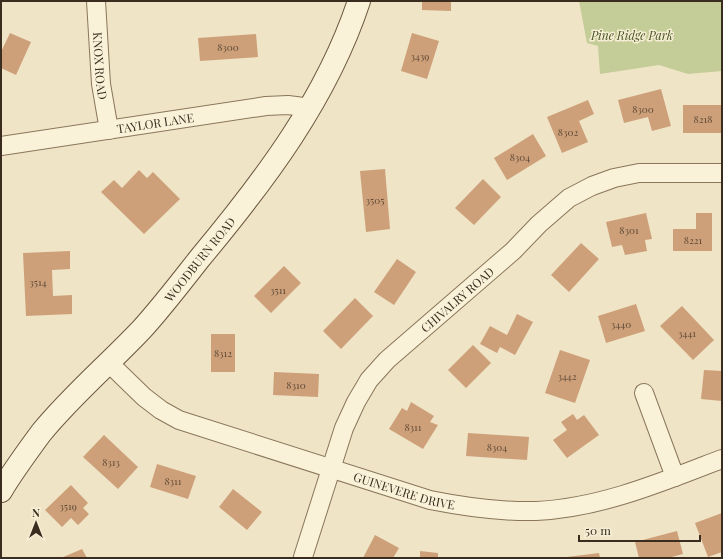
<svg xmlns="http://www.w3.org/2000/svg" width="723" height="559" font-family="'Playfair Display',serif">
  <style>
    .green { fill: #c4cd98 }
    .building { fill: #cda07a }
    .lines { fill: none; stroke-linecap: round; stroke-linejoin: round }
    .street-casing { stroke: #8a765b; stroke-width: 20 }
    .secondary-casing { stroke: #6b573e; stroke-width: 24 }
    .street { stroke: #f9f1d8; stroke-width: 18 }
    .secondary { stroke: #f9f1d8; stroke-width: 22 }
    .labels { text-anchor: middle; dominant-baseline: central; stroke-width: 3; stroke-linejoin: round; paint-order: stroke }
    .number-label { font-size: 10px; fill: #5f4a36 }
    .park-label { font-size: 12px; font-style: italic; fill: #485625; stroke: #f6eed4 }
    .street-label { font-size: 12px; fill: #3a2d1f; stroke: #f6eed4 }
  </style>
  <rect width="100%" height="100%" fill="#efe4c5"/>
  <!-- green -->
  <path class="green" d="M 579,1 L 722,1 L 722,71 L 688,74 L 659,65 L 600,74 L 598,46 L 587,43 Z"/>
  <!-- building -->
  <path class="building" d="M 422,1 L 451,1 L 451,11 L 422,10 Z
    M 10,33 L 31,42 L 16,75 L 1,68 L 1,52 Z
    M 412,33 L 439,41 L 427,79 L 401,71 Z
    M 256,34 L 258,57 L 200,61 L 198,38 Z
    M 661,89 L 671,126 L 652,131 L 648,117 L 624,123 L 618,100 Z
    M 588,100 L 594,114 L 579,121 L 588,142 L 562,153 L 547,117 Z
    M 683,105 L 722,105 L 722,133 L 683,133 Z
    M 533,134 L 546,156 L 507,180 L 494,158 Z
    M 385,169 L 390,229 L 366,232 L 360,171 Z
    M 139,170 L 147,178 L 153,172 L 180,199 L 144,234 L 101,192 L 114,180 L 122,188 Z
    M 483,179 L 501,197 L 474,225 L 455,208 Z
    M 646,213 L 652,239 L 645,240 L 647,251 L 625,255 L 622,245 L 612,247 L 606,222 Z
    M 696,213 L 712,213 L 712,251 L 673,251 L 673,229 L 696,229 Z
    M 581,243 L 599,259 L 569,292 L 551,275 Z
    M 70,251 L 70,269 L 52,270 L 53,296 L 72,295 L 72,314 L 26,316 L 23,253 Z
    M 397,259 L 416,272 L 394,305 L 374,292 Z
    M 284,266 L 301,283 L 271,313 L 254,296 Z
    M 355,298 L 373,316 L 341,349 L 323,331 Z
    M 636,304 L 645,331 L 606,343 L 598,316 Z
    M 682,306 L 714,340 L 693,360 L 660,326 Z
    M 517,314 L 533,322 L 515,355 L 500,347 L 497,353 L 480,344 L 490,326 L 507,335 Z
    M 211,334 L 235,334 L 235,372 L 211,372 Z
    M 473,345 L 491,363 L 466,388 L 448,370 Z
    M 560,350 L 590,360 L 575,403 L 545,393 Z
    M 704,370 L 722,371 L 722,401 L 701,399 Z
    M 274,372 L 319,374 L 318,397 L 273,395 Z
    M 411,402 L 434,416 L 430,422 L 438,425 L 423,449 L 389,429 L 402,408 L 407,411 Z
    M 573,414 L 577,420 L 584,415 L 599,435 L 567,458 L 553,440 L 567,430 L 561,422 Z
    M 468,433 L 529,437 L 527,460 L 466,456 Z
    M 104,435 L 138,467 L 118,489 L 83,457 Z
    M 157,464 L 196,476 L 188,499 L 150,487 Z
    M 71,485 L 88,503 L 83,508 L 89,514 L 78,525 L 71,518 L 62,527 L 45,510 Z
    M 233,489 L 262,512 L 247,530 L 219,507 Z
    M 722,513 L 722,552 L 708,557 L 695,523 Z
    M 677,531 L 683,554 L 668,558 L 639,558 L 635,542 Z
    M 375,535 L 399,548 L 393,558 L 363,558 Z
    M 82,549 L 87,558 L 61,558 Z
    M 420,551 L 438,553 L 438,558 L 420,558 Z
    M 599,553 L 600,558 L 568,558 L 567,557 Z"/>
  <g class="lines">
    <!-- street casing -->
    <g class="street-casing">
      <g id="street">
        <path id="s1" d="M 96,1 L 101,84 L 109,130"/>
        <path id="s2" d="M 1,146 L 266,106 L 288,105 L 311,108"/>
        <path id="s3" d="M 109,363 L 144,397 L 161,410 L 179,420 L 430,500 C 465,507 500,512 536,511 C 601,508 662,482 722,459"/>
        <path d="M 644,393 L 675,477"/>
        <path id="s4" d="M 303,557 L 344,428 L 356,402 L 369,380 L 387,360 L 513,251 L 539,224 L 569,198 L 592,186 L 614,178 L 639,173 L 722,173"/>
      </g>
    </g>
    <!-- secondary casing -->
    <g class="secondary-casing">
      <g id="secondary">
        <path id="s5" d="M 1,491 C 13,471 27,452 41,433 C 71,396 109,364 142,329 C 162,307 181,282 200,258 C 265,180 327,98 359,1"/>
      </g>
    </g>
    <!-- street -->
    <use href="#street" class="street"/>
    <!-- secondary -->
    <use href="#secondary" class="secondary"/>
  </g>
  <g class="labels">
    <!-- number labels -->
    <g class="number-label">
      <text x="228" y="47">8300</text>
      <text x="420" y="56">3439</text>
      <text x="643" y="109">8300</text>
      <text x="703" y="119">8218</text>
      <text x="568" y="132">8302</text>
      <text x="520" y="157">8304</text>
      <text x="375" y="200">3505</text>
      <text x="629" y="230">8301</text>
      <text x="693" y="240">8221</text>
      <text x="38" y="282">3514</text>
      <text x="278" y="290">3511</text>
      <text x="621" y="324">3440</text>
      <text x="687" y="333">3441</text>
      <text x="223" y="353">8312</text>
      <text x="567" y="376">3442</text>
      <text x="296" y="385">8310</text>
      <text x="413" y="427">8311</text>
      <text x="497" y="447">8304</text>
      <text x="111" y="462">8313</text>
      <text x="173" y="481">8311</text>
      <text x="68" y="506">3519</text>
    </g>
    <!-- park labels -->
    <g class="park-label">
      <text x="632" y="35">Pine Ridge Park</text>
    </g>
    <!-- street labels -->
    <g class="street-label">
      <text stroke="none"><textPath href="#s1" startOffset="65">KNOX ROAD</textPath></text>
      <text stroke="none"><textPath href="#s2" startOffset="156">TAYLOR LANE</textPath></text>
      <text stroke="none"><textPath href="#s5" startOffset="306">WOODBURN ROAD</textPath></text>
      <text stroke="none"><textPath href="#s4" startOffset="309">CHIVALRY ROAD</textPath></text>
      <text stroke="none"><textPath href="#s3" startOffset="327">GUINEVERE DRIVE</textPath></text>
    </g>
  </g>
  <!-- border -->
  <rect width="723" height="559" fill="none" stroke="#3a2d1f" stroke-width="4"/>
  <!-- north arrow -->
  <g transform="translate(36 523)" stroke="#f6eed4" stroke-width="3" paint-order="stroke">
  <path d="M0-3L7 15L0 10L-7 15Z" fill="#3a2d1f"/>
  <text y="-6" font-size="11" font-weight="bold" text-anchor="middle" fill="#3a2d1f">N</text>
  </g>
  <!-- scale -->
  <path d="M579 535v6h121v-6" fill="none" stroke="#3a2d1f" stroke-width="2"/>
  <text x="585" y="535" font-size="12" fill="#3a2d1f" stroke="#f6eed4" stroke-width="3" paint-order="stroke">50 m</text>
</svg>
